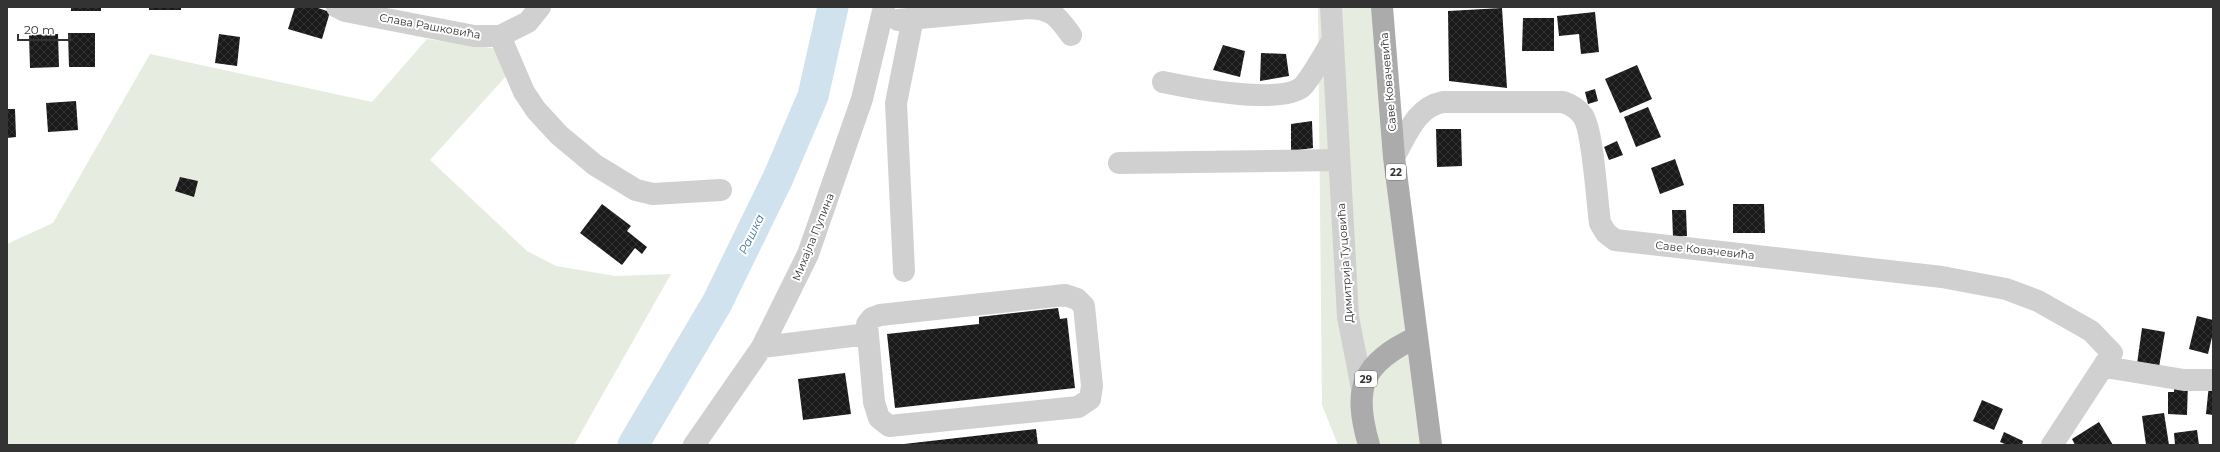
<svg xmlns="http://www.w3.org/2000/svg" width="2220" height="452" font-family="Montserrat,sans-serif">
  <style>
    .grass { fill: #e6ecdf }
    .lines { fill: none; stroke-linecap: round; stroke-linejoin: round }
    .river { stroke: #cfe2ee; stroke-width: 31 }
    .building { fill: url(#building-cross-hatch) }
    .minor { stroke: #d0d0d0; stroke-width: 22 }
    .major { stroke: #ababab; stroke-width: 22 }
    .labels { text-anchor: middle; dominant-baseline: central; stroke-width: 4; stroke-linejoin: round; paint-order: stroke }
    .shield { fill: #fff; stroke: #707070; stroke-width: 1 }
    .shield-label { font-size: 10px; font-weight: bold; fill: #333 }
    .street-label { font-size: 11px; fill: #333; stroke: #fff }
    .water-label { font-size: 12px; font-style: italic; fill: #3f7597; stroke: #fff }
  </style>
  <defs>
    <pattern id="building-cross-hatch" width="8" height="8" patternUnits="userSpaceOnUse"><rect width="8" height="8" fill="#1a1a1a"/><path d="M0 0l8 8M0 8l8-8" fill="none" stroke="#333"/></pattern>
  </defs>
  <rect width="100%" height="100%" fill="#fff"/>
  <!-- grass -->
  <path class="grass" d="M 1318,7 L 1390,7 L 1397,96 L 1441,445 L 1338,445 L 1322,405 Z
    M 427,39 L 499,49 L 508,74 L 430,160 L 527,251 L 556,266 L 615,276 L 671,274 L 574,445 L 7,445 L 7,244 L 53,223 L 150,54 L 372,102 Z"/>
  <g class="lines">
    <!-- river -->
    <path class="river" d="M 633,445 L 717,303 L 778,178 L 813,96 L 833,7"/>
  </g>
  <!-- building -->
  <path class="building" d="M 71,7 L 101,7 L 101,11 L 71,11 Z
    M 149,7 L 181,7 L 181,10 L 149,10 Z
    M 295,7 L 315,7 L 330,12 L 322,39 L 288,29 Z
    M 1502,8 L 1507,88 L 1449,81 L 1448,11 Z
    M 1595,12 L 1599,52 L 1581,54 L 1579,34 L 1559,36 L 1557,16 Z
    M 1523,18 L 1554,18 L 1554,51 L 1522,51 Z
    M 68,33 L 95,33 L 95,67 L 69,67 Z
    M 58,34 L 59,67 L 30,68 L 29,35 Z
    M 219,34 L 240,37 L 237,66 L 215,63 Z
    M 1223,45 L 1245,51 L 1240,77 L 1213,70 Z
    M 1261,53 L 1286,54 L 1289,76 L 1260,81 Z
    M 1637,65 L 1652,99 L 1620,113 L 1605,79 Z
    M 1595,89 L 1598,101 L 1588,104 L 1585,92 Z
    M 76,101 L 78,130 L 48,132 L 46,103 Z
    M 1648,107 L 1661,137 L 1636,147 L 1624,117 Z
    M 7,109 L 15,109 L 16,137 L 7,138 Z
    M 1312,121 L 1313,148 L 1291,151 L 1291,124 Z
    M 1436,129 L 1461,129 L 1462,166 L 1437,167 Z
    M 1617,141 L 1623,155 L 1609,160 L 1604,147 Z
    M 1675,159 L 1684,185 L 1660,194 L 1651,168 Z
    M 180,177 L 198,181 L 194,197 L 175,191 Z
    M 602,204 L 631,226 L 627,231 L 647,247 L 642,254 L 635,248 L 622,265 L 580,233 Z
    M 1733,204 L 1764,204 L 1765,233 L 1733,233 Z
    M 1672,210 L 1686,210 L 1687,236 L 1673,237 Z
    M 1058,308 L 1060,319 L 1067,318 L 1075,388 L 895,408 L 887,334 L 979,324 L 979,317 Z
    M 2197,316 L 2213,320 L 2213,333 L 2208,354 L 2189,349 Z
    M 2142,328 L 2165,332 L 2159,367 L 2137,364 Z
    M 845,373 L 851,414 L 803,420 L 798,379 Z
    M 2188,381 L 2187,415 L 2168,414 L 2168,392 L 2174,392 L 2174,389 Z
    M 2209,384 L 2213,385 L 2213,415 L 2206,414 Z
    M 1982,400 L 2003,409 L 1994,430 L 1973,421 Z
    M 2164,413 L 2169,445 L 2146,445 L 2142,416 Z
    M 2099,422 L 2113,445 L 2075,445 L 2072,439 Z
    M 1036,429 L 1038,445 L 904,445 L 904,444 Z
    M 2197,430 L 2199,445 L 2175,445 L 2174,433 Z
    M 2004,432 L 2023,441 L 2022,445 L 2007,445 L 2000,442 Z"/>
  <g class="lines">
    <!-- minor -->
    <path class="minor" d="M 337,7 L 345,11 L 474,36 L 500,36 L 528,22 L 540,7
      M 1331,7 L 1348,317 L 1362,388
      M 898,20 L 1028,8 C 1053,9 1057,16 1071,35
      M 500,36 L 524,92 L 536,110 L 559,135 L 595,165 L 636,190 L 653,194 L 721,190
      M 1163,82 C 1191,88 1280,105 1302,87 C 1309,81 1326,51 1332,41
      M 1394,157 C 1407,135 1416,107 1443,102 L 1563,102 C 1572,105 1578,109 1583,116 C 1593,130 1597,203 1600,223 L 1606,233 L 1615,240 L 1942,277 L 2006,289 L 2038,301 L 2091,331 L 2112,353 L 2052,445
      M 1119,163 L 1339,160
      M 904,271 L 896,103 L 913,18
      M 1065,295 L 1077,299 L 1084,306 L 1092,386 L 1090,399 L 1078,407 L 889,426 L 879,418 L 874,402 L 867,324 L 872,318 L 880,315 Z
      M 762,347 L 868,334
      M 2105,367 L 2184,380 L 2213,380
      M 694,445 L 762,347 L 808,254 L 862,99 L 884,7"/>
    <!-- major -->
    <path class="major" d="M 1382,7 L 1394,157 L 1431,445
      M 1369,445 C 1352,387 1362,363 1417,337"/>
  </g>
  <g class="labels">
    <!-- shield labels -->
    <g class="shield">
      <rect x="1386" y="164" width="20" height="16" rx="3"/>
      <rect x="1355" y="371" width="22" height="16" rx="3"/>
    </g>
    <g class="shield-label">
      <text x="1396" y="172">22</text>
      <text x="1366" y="379">29</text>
    </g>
    <!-- street labels -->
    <g class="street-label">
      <text transform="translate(430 26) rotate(10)">Слава Рашковића</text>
      <text transform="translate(1388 82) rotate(-95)">Саве Ковачевића</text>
      <text transform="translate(813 237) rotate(-68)">Михајла Пупина</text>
      <text transform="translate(1705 250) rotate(6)">Саве Ковачевића</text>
      <text transform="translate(1345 263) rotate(-94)">Димитрија Туцовића</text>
    </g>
    <!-- water labels -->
    <g class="water-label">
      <text transform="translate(751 234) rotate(-64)">Рашка</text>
    </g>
  </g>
  <!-- border -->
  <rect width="2220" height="452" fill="none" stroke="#333333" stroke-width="16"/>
  <!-- scale -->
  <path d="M18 34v6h52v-6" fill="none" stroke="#333333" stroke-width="2"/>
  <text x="24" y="34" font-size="12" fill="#333333" stroke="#ffffff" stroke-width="3" paint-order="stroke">20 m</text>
</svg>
